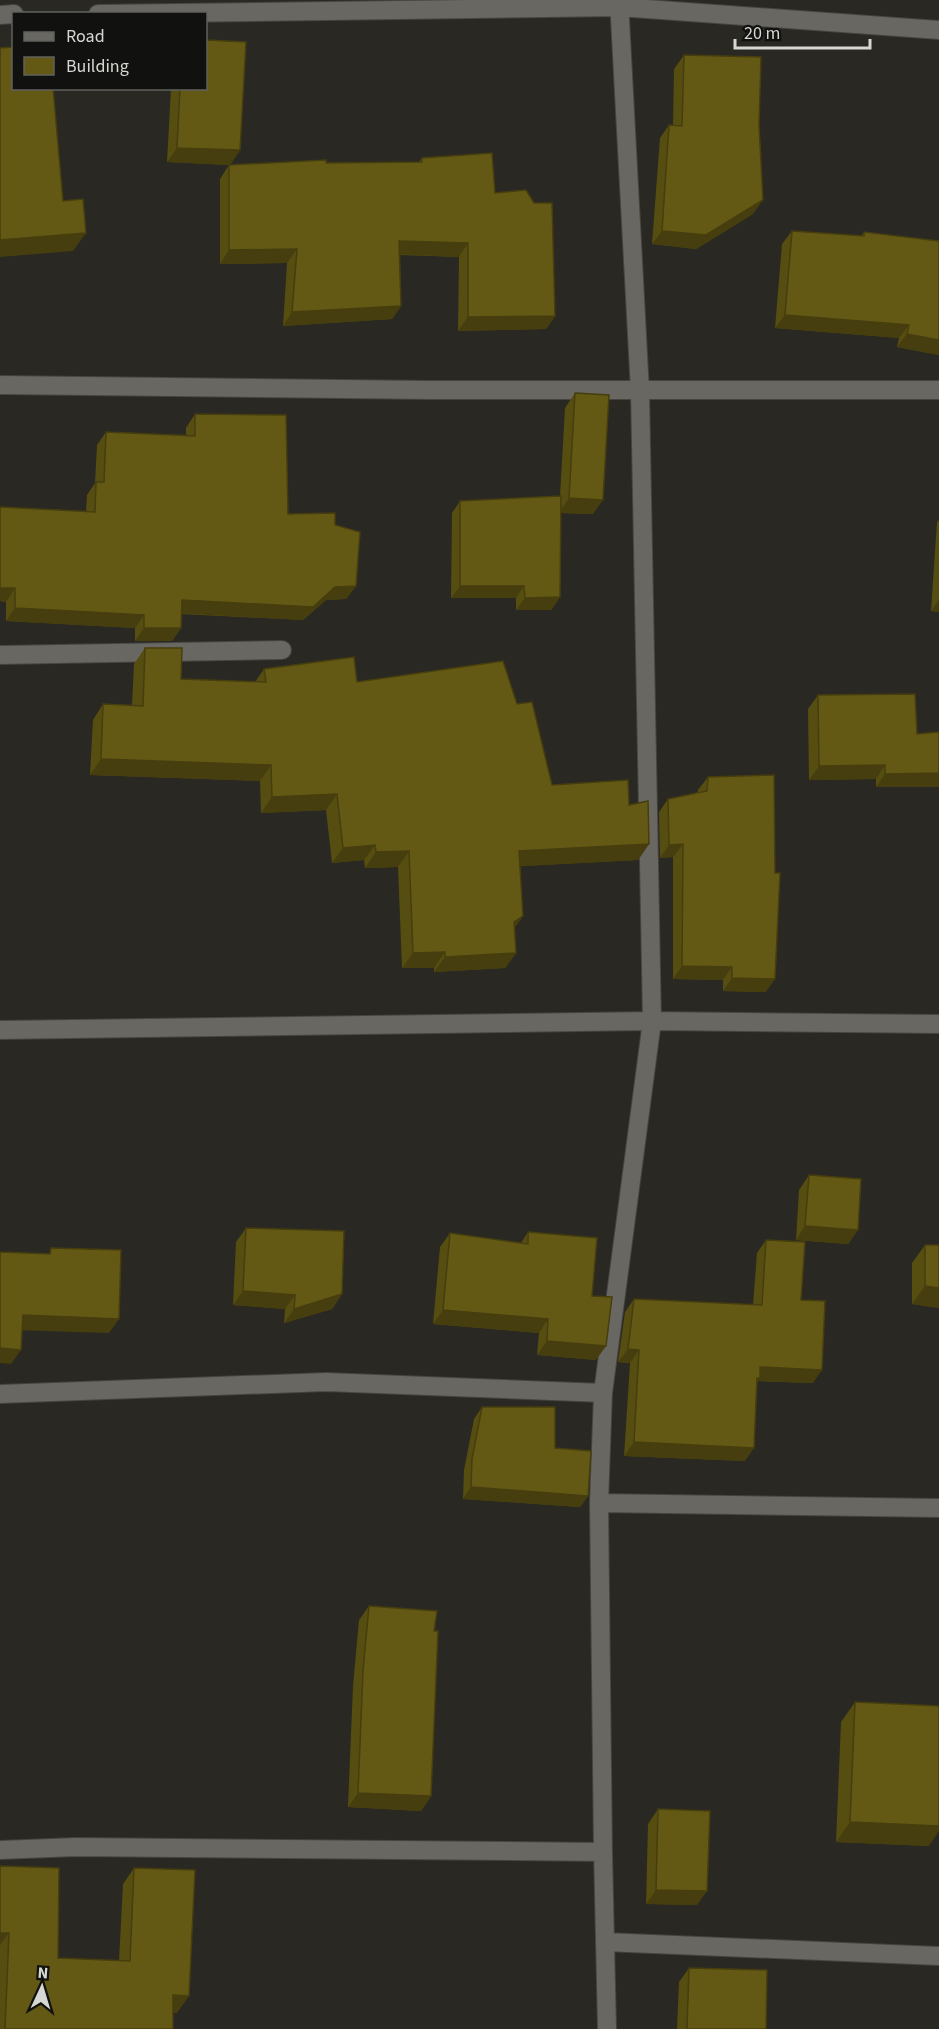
<svg xmlns="http://www.w3.org/2000/svg" width="939" height="2029" font-family="'Source Sans 3',sans-serif">
  <style>
    .lines { fill: none; stroke-linecap: round; stroke-linejoin: round }
    .minor-casing { stroke: #454440; stroke-width: 20 }
    .minor { stroke: #686761; stroke-width: 18 }
    .wall { fill: #564d11 }
    .shaded-wall { fill: #463e0e }
    .building { fill: #645914; stroke: #463e0e; stroke-width: 1.5 }
  </style>
  <rect width="100%" height="100%" fill="#292823"/>
  <g class="lines">
    <!-- minor casing -->
    <g class="minor-casing">
      <path id="minor" d="M 98,14 L 619,7 L 939,30
        M 0,15 L 14,14
        M 0,385 L 428,390 L 939,390
        M 0,655 L 282,650
        M 0,1030 L 652,1021 L 939,1024
        M 0,1394 L 326,1382 L 603,1393
        M 599,1503 L 939,1508
        M 0,1850 L 76,1847 L 603,1852
        M 605,1942 L 939,1956
        M 607,2029 L 603,1852 L 599,1503 L 603,1393 L 652,1021 L 640,391 L 619,0"/>
    </g>
    <!-- minor -->
    <use href="#minor" class="minor"/>
  </g>
  <!-- wall -->
  <path class="wall" d="M 684,55 L 759,125 L 753,214 L 696,249 L 652,244 L 660,138 L 669,125 L 673,125 L 674,69 Z
    M 171,88 L 206,88 L 240,150 L 230,165 L 167,162 Z
    M 422,158 L 495,193 L 555,316 L 546,329 L 458,331 L 459,257 L 400,255 L 401,306 L 392,319 L 283,326 L 287,263 L 220,264 L 220,179 L 229,165 L 419,162 Z
    M 792,231 L 861,236 L 864,232 L 939,241 L 939,355 L 897,347 L 899,338 L 775,328 L 782,244 Z
    M 575,393 L 593,514 L 561,513 L 560,597 L 551,610 L 516,610 L 516,598 L 451,598 L 452,513 L 460,501 L 560,496 L 565,408 Z
    M 195,414 L 288,514 L 335,525 L 356,586 L 346,599 L 326,600 L 303,620 L 181,614 L 181,628 L 172,641 L 135,641 L 135,628 L 6,621 L 6,602 L 0,601 L 0,507 L 86,511 L 87,495 L 95,483 L 97,445 L 106,432 L 186,435 L 186,428 Z
    M 939,520 L 939,612 L 931,611 L 937,522 Z
    M 145,648 L 181,679 L 255,682 L 264,669 L 517,704 L 552,785 L 629,805 L 649,844 L 638,860 L 520,866 L 523,916 L 515,927 L 516,953 L 505,968 L 434,972 L 434,968 L 402,968 L 398,867 L 365,868 L 364,860 L 332,863 L 326,810 L 261,813 L 260,781 L 90,775 L 93,720 L 103,704 L 132,705 L 134,664 Z
    M 818,695 L 917,734 L 939,732 L 939,787 L 876,787 L 876,779 L 809,780 L 808,709 Z
    M 708,777 L 766,992 L 723,991 L 723,980 L 673,979 L 673,857 L 660,858 L 659,812 L 668,799 L 698,792 L 698,790 Z
    M 809,1175 L 858,1230 L 848,1244 L 796,1240 L 799,1190 Z
    M 246,1228 L 342,1294 L 332,1309 L 284,1323 L 285,1309 L 233,1305 L 236,1242 Z
    M 528,1232 L 592,1296 L 596,1360 L 537,1355 L 539,1333 L 433,1324 L 440,1247 L 450,1233 L 521,1243 Z
    M 766,1240 L 801,1300 L 813,1383 L 758,1381 L 745,1461 L 624,1456 L 630,1363 L 618,1362 L 625,1312 L 634,1299 L 753,1305 L 757,1253 Z
    M 925,1245 L 939,1245 L 939,1308 L 912,1304 L 912,1263 Z
    M 482,1407 L 555,1448 L 588,1496 L 580,1507 L 463,1499 L 464,1470 L 474,1419 Z
    M 369,1606 L 434,1631 L 431,1796 L 421,1811 L 348,1807 L 353,1686 L 359,1620 Z
    M 855,1702 L 929,1846 L 836,1842 L 841,1722 Z
    M 658,1809 L 697,1905 L 646,1904 L 648,1824 Z
    M 0,1866 L 58,1958 L 119,1961 L 123,1884 L 134,1868 L 177,2013 L 173,2012 L 173,2029 L 0,2029 Z
    M 689,1968 L 766,2029 L 677,2029 L 679,1982 Z"/>
  <!-- shaded-wall -->
  <path class="shaded-wall" d="M 177,148 L 240,150 L 230,165 L 167,162 Z
    M 763,200 L 753,214 L 696,249 L 652,244 L 662,231 Z
    M 86,233 L 73,251 L 0,257 L 0,240 Z
    M 399,241 L 468,243 L 459,257 L 390,254 Z
    M 297,249 L 287,263 L 220,264 L 229,250 Z
    M 401,306 L 392,319 L 283,326 L 292,312 Z
    M 785,315 L 909,325 L 899,338 L 775,328 Z
    M 555,316 L 546,329 L 458,331 L 468,317 Z
    M 907,334 L 939,340 L 939,355 L 897,347 Z
    M 569,498 L 603,500 L 593,514 L 559,513 Z
    M 356,586 L 346,599 L 326,600 L 303,620 L 173,613 L 182,600 L 335,587 Z
    M 460,586 L 524,586 L 516,598 L 451,598 Z
    M 0,588 L 15,588 L 6,602 L 0,601 Z
    M 560,597 L 551,610 L 516,610 L 525,598 Z
    M 939,600 L 939,612 L 931,611 Z
    M 15,608 L 144,615 L 135,628 L 6,621 Z
    M 144,628 L 181,628 L 172,641 L 135,641 Z
    M 101,759 L 271,765 L 260,781 L 90,775 Z
    M 885,765 L 876,779 L 809,780 L 819,766 Z
    M 939,773 L 939,787 L 876,787 L 885,774 Z
    M 337,794 L 326,810 L 261,813 L 272,797 Z
    M 649,844 L 638,860 L 508,867 L 519,851 Z
    M 683,844 L 673,857 L 660,858 L 669,845 Z
    M 375,845 L 364,860 L 332,863 L 343,848 Z
    M 409,851 L 398,867 L 365,868 L 376,852 Z
    M 523,916 L 512,931 L 514,922 Z
    M 445,952 L 434,968 L 402,968 L 413,953 Z
    M 516,953 L 505,968 L 434,972 L 445,957 Z
    M 682,966 L 732,967 L 723,980 L 673,979 Z
    M 732,978 L 775,979 L 766,992 L 723,991 Z
    M 805,1226 L 858,1230 L 848,1244 L 796,1240 Z
    M 925,1286 L 939,1288 L 939,1308 L 912,1304 Z
    M 243,1291 L 295,1295 L 285,1309 L 233,1305 Z
    M 342,1294 L 332,1309 L 284,1323 L 294,1309 Z
    M 443,1310 L 548,1319 L 539,1333 L 433,1324 Z
    M 23,1315 L 119,1319 L 109,1333 L 13,1330 Z
    M 547,1341 L 606,1346 L 596,1360 L 537,1355 Z
    M 0,1348 L 21,1350 L 11,1364 L 0,1363 Z
    M 628,1349 L 639,1350 L 630,1363 L 618,1362 Z
    M 760,1367 L 822,1370 L 813,1383 L 758,1381 L 750,1392 Z
    M 634,1442 L 754,1448 L 745,1461 L 624,1456 Z
    M 471,1487 L 588,1496 L 580,1507 L 463,1499 Z
    M 358,1793 L 431,1796 L 421,1811 L 348,1807 Z
    M 850,1822 L 939,1826 L 939,1831 L 929,1846 L 836,1842 Z
    M 656,1890 L 707,1891 L 697,1905 L 646,1904 Z
    M 0,1933 L 9,1933 L 0,1945 Z
    M 173,1995 L 189,1996 L 177,2013 L 162,2012 Z"/>
  <!-- building -->
  <path class="building" d="M 206,40 L 246,42 L 240,150 L 177,148 L 180,88 L 206,88 Z
    M 14,47 L 14,88 L 53,88 L 63,201 L 83,199 L 86,233 L 0,240 L 0,48 Z
    M 684,55 L 761,57 L 759,125 L 763,200 L 706,235 L 662,231 L 669,125 L 682,126 Z
    M 492,153 L 495,193 L 526,190 L 534,203 L 552,203 L 555,316 L 468,317 L 468,243 L 399,241 L 401,306 L 292,312 L 297,249 L 229,250 L 229,165 L 326,160 L 326,163 L 422,162 L 422,158 Z
    M 792,231 L 864,236 L 864,232 L 939,241 L 939,340 L 907,334 L 909,325 L 785,315 Z
    M 575,393 L 609,395 L 603,500 L 569,498 Z
    M 195,414 L 286,415 L 288,514 L 335,513 L 335,525 L 360,532 L 356,586 L 335,587 L 313,607 L 182,600 L 181,628 L 144,628 L 144,615 L 15,608 L 15,588 L 0,588 L 0,507 L 95,512 L 96,482 L 104,482 L 106,432 L 195,436 Z
    M 561,496 L 560,597 L 525,598 L 524,586 L 460,586 L 460,501 Z
    M 145,648 L 182,648 L 181,679 L 266,682 L 264,669 L 354,657 L 357,682 L 503,661 L 517,704 L 532,702 L 552,785 L 628,780 L 629,805 L 648,801 L 649,844 L 519,851 L 523,916 L 514,922 L 516,953 L 445,957 L 445,952 L 413,953 L 409,851 L 376,852 L 375,845 L 343,848 L 337,794 L 272,797 L 271,765 L 101,759 L 103,704 L 143,706 Z
    M 915,694 L 917,734 L 939,732 L 939,773 L 885,774 L 885,765 L 819,766 L 818,695 Z
    M 774,775 L 775,873 L 780,873 L 775,979 L 732,978 L 732,967 L 682,966 L 683,844 L 669,845 L 668,799 L 707,791 L 708,777 Z
    M 809,1175 L 861,1179 L 858,1230 L 805,1226 Z
    M 246,1228 L 344,1231 L 342,1294 L 294,1309 L 295,1295 L 243,1291 Z
    M 528,1232 L 597,1238 L 592,1296 L 612,1297 L 606,1346 L 547,1341 L 548,1319 L 443,1310 L 450,1233 L 528,1244 Z
    M 766,1240 L 805,1242 L 801,1300 L 825,1301 L 822,1370 L 760,1367 L 760,1378 L 757,1378 L 754,1448 L 634,1442 L 639,1350 L 628,1349 L 634,1299 L 762,1305 Z
    M 925,1245 L 939,1245 L 939,1288 L 925,1286 Z
    M 51,1248 L 121,1250 L 119,1319 L 23,1315 L 21,1350 L 0,1348 L 0,1252 L 50,1254 Z
    M 482,1407 L 555,1407 L 555,1448 L 591,1451 L 588,1496 L 471,1487 L 472,1459 Z
    M 369,1606 L 437,1611 L 434,1631 L 438,1631 L 431,1796 L 358,1793 L 363,1671 Z
    M 855,1702 L 939,1706 L 939,1826 L 850,1822 Z
    M 658,1809 L 710,1811 L 707,1891 L 656,1890 Z
    M 0,1866 L 59,1868 L 58,1958 L 130,1961 L 134,1868 L 195,1870 L 189,1996 L 173,1995 L 173,2029 L 5,2029 L 9,1933 L 0,1933 Z
    M 689,1968 L 767,1970 L 766,2029 L 687,2029 Z"/>
  <!-- legend -->
  <rect x="12" y="12" width="195" height="78" fill="#11110f" stroke="#60605d" stroke-width="1.5"/>
  <rect x="24" y="32" width="30" height="9" fill="#686761" stroke="#60605d" stroke-width="1.5"/>
  <text x="66" y="42" font-size="18" fill="#d7d7d3">Road</text>
  <rect x="24" y="57" width="30" height="18" fill="#645914" stroke="#60605d" stroke-width="1.5"/>
  <text x="66" y="72" font-size="18" fill="#d7d7d3">Building</text>
  <!-- north arrow -->
  <g transform="translate(42 1987) rotate(4)" stroke="#11110f" stroke-width="4.5" paint-order="stroke">
  <path d="M0-4.5L10 22L0 15L-10 22Z" fill="#d7d7d3"/>
  <text y="-9" font-size="16" font-weight="bold" text-anchor="middle" fill="#d7d7d3">N</text>
  </g>
  <!-- scale -->
  <path d="M735 39v9h135v-9" fill="none" stroke="#d7d7d3" stroke-width="3"/>
  <text x="744" y="39" font-size="18" fill="#d7d7d3" stroke="#11110f" stroke-width="4.5" paint-order="stroke">20 m</text>
</svg>
